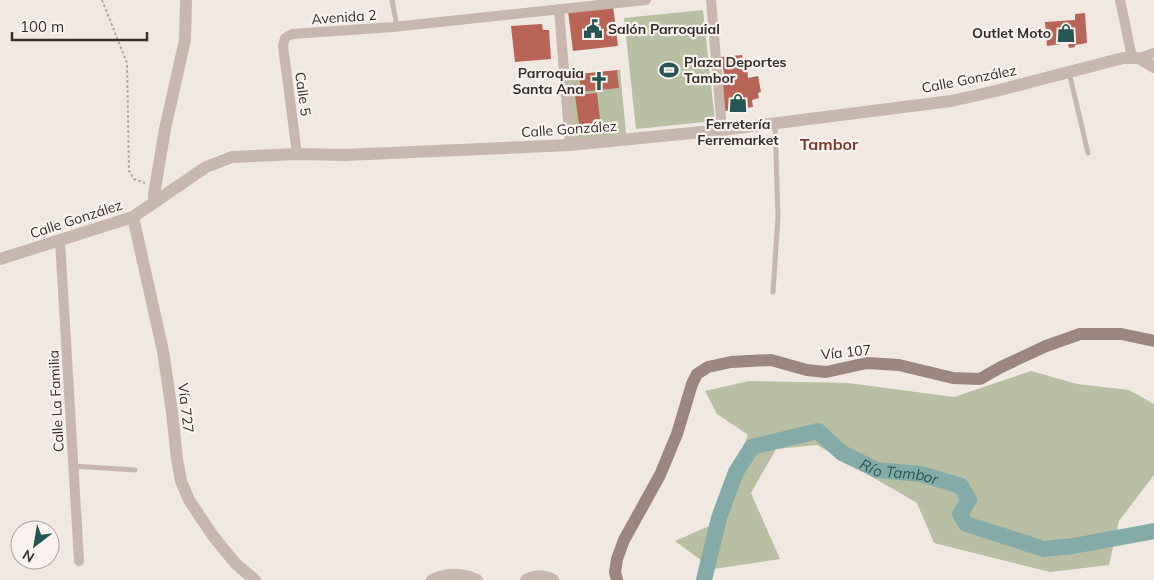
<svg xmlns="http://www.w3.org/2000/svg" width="1154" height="580" font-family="Mulish,sans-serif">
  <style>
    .green { fill: #b8bfa3 }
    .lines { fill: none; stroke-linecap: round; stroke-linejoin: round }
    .river { stroke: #84aba8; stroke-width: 16 }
    .building { fill: #b86558 }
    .path { stroke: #b4a199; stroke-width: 2; stroke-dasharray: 2.5 2.5; stroke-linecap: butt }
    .service { stroke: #c8b7ae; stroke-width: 5 }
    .minor { stroke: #c8b7ae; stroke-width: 10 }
    .tertiary { stroke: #c8b7ae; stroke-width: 12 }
    .secondary { stroke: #9c8780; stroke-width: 12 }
    .labels { text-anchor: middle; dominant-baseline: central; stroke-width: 4.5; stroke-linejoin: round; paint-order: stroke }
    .street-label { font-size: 14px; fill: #382e2c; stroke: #f9f2ee }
    .poi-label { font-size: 14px; font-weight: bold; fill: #382e2c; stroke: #f9f2ee; text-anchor: start }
    .water-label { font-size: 15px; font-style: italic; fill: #265553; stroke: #f9f2ee }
    .quarter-label { font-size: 16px; font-weight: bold; fill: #7d392e; stroke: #f9f2ee }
  </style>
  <rect width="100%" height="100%" fill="#f1e8e1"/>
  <!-- green -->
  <path class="green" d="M 703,10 L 715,121 L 636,129 L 624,18 Z
    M 617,70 L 620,70 L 626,134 L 575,139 L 568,76 L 579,74 L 581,92 L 618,88 Z
    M 1031,371 L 1077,384 L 1129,390 L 1154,404 L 1154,475 L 1119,521 L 1109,565 L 1050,572 L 934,543 L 917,503 L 817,445 L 776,449 L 751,493 L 780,559 L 713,569 L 675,541 L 709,526 L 748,435 L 717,414 L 705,391 L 749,381 L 848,383 L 954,397 Z"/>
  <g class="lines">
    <!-- river -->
    <path class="river" id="s1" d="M 704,580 L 719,518 L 736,472 L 752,447 L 818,431 L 842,453 L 877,470 L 921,474 L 961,486 L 969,500 L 960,514 L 966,524 L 1044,549 L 1073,546 L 1154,531"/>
  </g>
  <!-- building -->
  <path class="building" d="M 613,6 L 618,46 L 573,51 L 568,11 Z
    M 1085,13 L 1087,43 L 1075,45 L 1075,47 L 1069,48 L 1068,43 L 1047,46 L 1045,22 L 1075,20 L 1075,14 Z
    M 542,24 L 543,30 L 549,30 L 551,59 L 515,62 L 511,26 Z
    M 742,55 L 743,65 L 747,65 L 748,78 L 758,76 L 761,92 L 758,93 L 759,98 L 752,100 L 753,107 L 725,111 L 720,80 L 725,79 L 721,57 Z
    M 617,70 L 619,88 L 581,92 L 579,74 Z
    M 597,93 L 600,119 L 595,119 L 596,130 L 580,131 L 575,95 Z"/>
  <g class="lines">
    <!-- path -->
    <path class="path" d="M 102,0 L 127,63 L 129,171 L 134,179 L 145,183"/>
    <!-- service -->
    <path class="service" d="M 392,0 L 397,26
      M 1069,72 L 1088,153
      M 773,292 L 778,217 L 775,123
      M 74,466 L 135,470"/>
    <!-- minor -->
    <path class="minor" d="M 711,0 L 722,130
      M 1120,0 L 1132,57
      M 559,9 L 570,145
      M 1139,58 L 1154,53
      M 297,154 L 283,46 L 285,38 L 292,34 L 393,27 L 646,0
      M 60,240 L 79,561"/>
    <!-- tertiary -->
    <path class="tertiary" d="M 154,201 L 154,195 L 165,129 L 185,40 L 186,0
      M 133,217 L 163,351 L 172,412 L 177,459 L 181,481 L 189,500 L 213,536 L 236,564 L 255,580
      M 0,259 L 133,217 L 206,167 L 232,157 L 297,154 L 345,155 L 570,145 L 722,130 L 951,101 L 996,91 L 1123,58 L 1139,58 L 1154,67
      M 432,580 C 448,573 461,573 477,580
      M 526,580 C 535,575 544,575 553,580"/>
    <!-- secondary -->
    <path class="secondary" d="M 617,580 L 615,572 L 617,559 L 624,540 L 660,475 L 677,434 L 692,384 L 697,374 L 708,367 L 731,362 L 771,360 L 807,370 L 826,372 L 867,363 L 899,365 L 953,378 L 980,379 L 1001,367 L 1046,346 L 1080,334 L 1121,334 L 1154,341"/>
  </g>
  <!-- icons -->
  <defs>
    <g id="civic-bare" transform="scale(1.5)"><path d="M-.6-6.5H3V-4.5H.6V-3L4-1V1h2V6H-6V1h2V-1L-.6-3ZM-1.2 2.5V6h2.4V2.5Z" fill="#265553" stroke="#f9f2ee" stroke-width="2.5" paint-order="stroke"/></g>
    <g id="shop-bare" transform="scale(1.5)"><path d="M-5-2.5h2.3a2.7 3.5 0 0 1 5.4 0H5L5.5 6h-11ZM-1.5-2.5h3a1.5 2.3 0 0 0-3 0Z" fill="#265553" stroke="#f9f2ee" stroke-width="2.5" paint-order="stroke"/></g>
    <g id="stadium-bare" transform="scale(1.5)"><path d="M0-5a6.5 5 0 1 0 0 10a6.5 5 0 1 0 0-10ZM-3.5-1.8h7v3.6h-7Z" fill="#265553" stroke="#f9f2ee" stroke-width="2.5" paint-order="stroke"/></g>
    <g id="church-bare" transform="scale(1.5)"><path d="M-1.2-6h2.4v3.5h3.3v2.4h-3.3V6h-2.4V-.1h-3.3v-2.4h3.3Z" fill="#265553" stroke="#f9f2ee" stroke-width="2.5" paint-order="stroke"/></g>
  </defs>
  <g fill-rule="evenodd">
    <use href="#civic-bare" x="593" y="29"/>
    <use href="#shop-bare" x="1066" y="33"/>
    <use href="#stadium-bare" x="669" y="70"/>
    <use href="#church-bare" x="599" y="81"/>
    <use href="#shop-bare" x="738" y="103"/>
  </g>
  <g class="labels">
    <!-- street labels -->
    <g class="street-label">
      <text transform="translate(344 17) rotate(-4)">Avenida 2</text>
      <text transform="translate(969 79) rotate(-11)">Calle González</text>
      <text transform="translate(303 94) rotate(82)">Calle 5</text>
      <text transform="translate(569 129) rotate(-4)">Calle González</text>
      <text transform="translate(76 219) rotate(-18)">Calle González</text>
      <text transform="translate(846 352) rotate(-6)">Vía 107</text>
      <text transform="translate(56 401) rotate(-93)">Calle La Familia</text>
      <text transform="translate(186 408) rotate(83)">Vía 727</text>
    </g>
    <!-- poi labels -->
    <g class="poi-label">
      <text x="608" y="29">Salón Parroquial</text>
      <text x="1051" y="33" text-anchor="end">Outlet Moto</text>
      <text x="684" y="62">Plaza Deportes<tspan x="684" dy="16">Tambor</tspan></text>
      <text x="584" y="73" text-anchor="end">Parroquia<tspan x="584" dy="16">Santa Ana</tspan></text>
      <text x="738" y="124" text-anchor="middle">Ferretería<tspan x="738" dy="16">Ferremarket</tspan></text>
    </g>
    <!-- water labels -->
    <g class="water-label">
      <text stroke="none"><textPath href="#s1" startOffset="304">Río Tambor</textPath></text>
    </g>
    <!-- quarter labels -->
    <g class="quarter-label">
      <text x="829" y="144">Tambor</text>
    </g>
  </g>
  <!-- north arrow -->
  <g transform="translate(35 545) rotate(211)"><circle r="24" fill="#f9f2ee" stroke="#aca4a0"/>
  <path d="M0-4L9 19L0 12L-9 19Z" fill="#265553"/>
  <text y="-8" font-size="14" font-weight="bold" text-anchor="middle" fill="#382e2c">N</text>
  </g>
  <!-- scale -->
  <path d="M12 32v8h135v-8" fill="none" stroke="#382e2c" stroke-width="2.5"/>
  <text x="20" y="32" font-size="15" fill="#382e2c" stroke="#f9f2ee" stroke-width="4" paint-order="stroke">100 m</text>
</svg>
